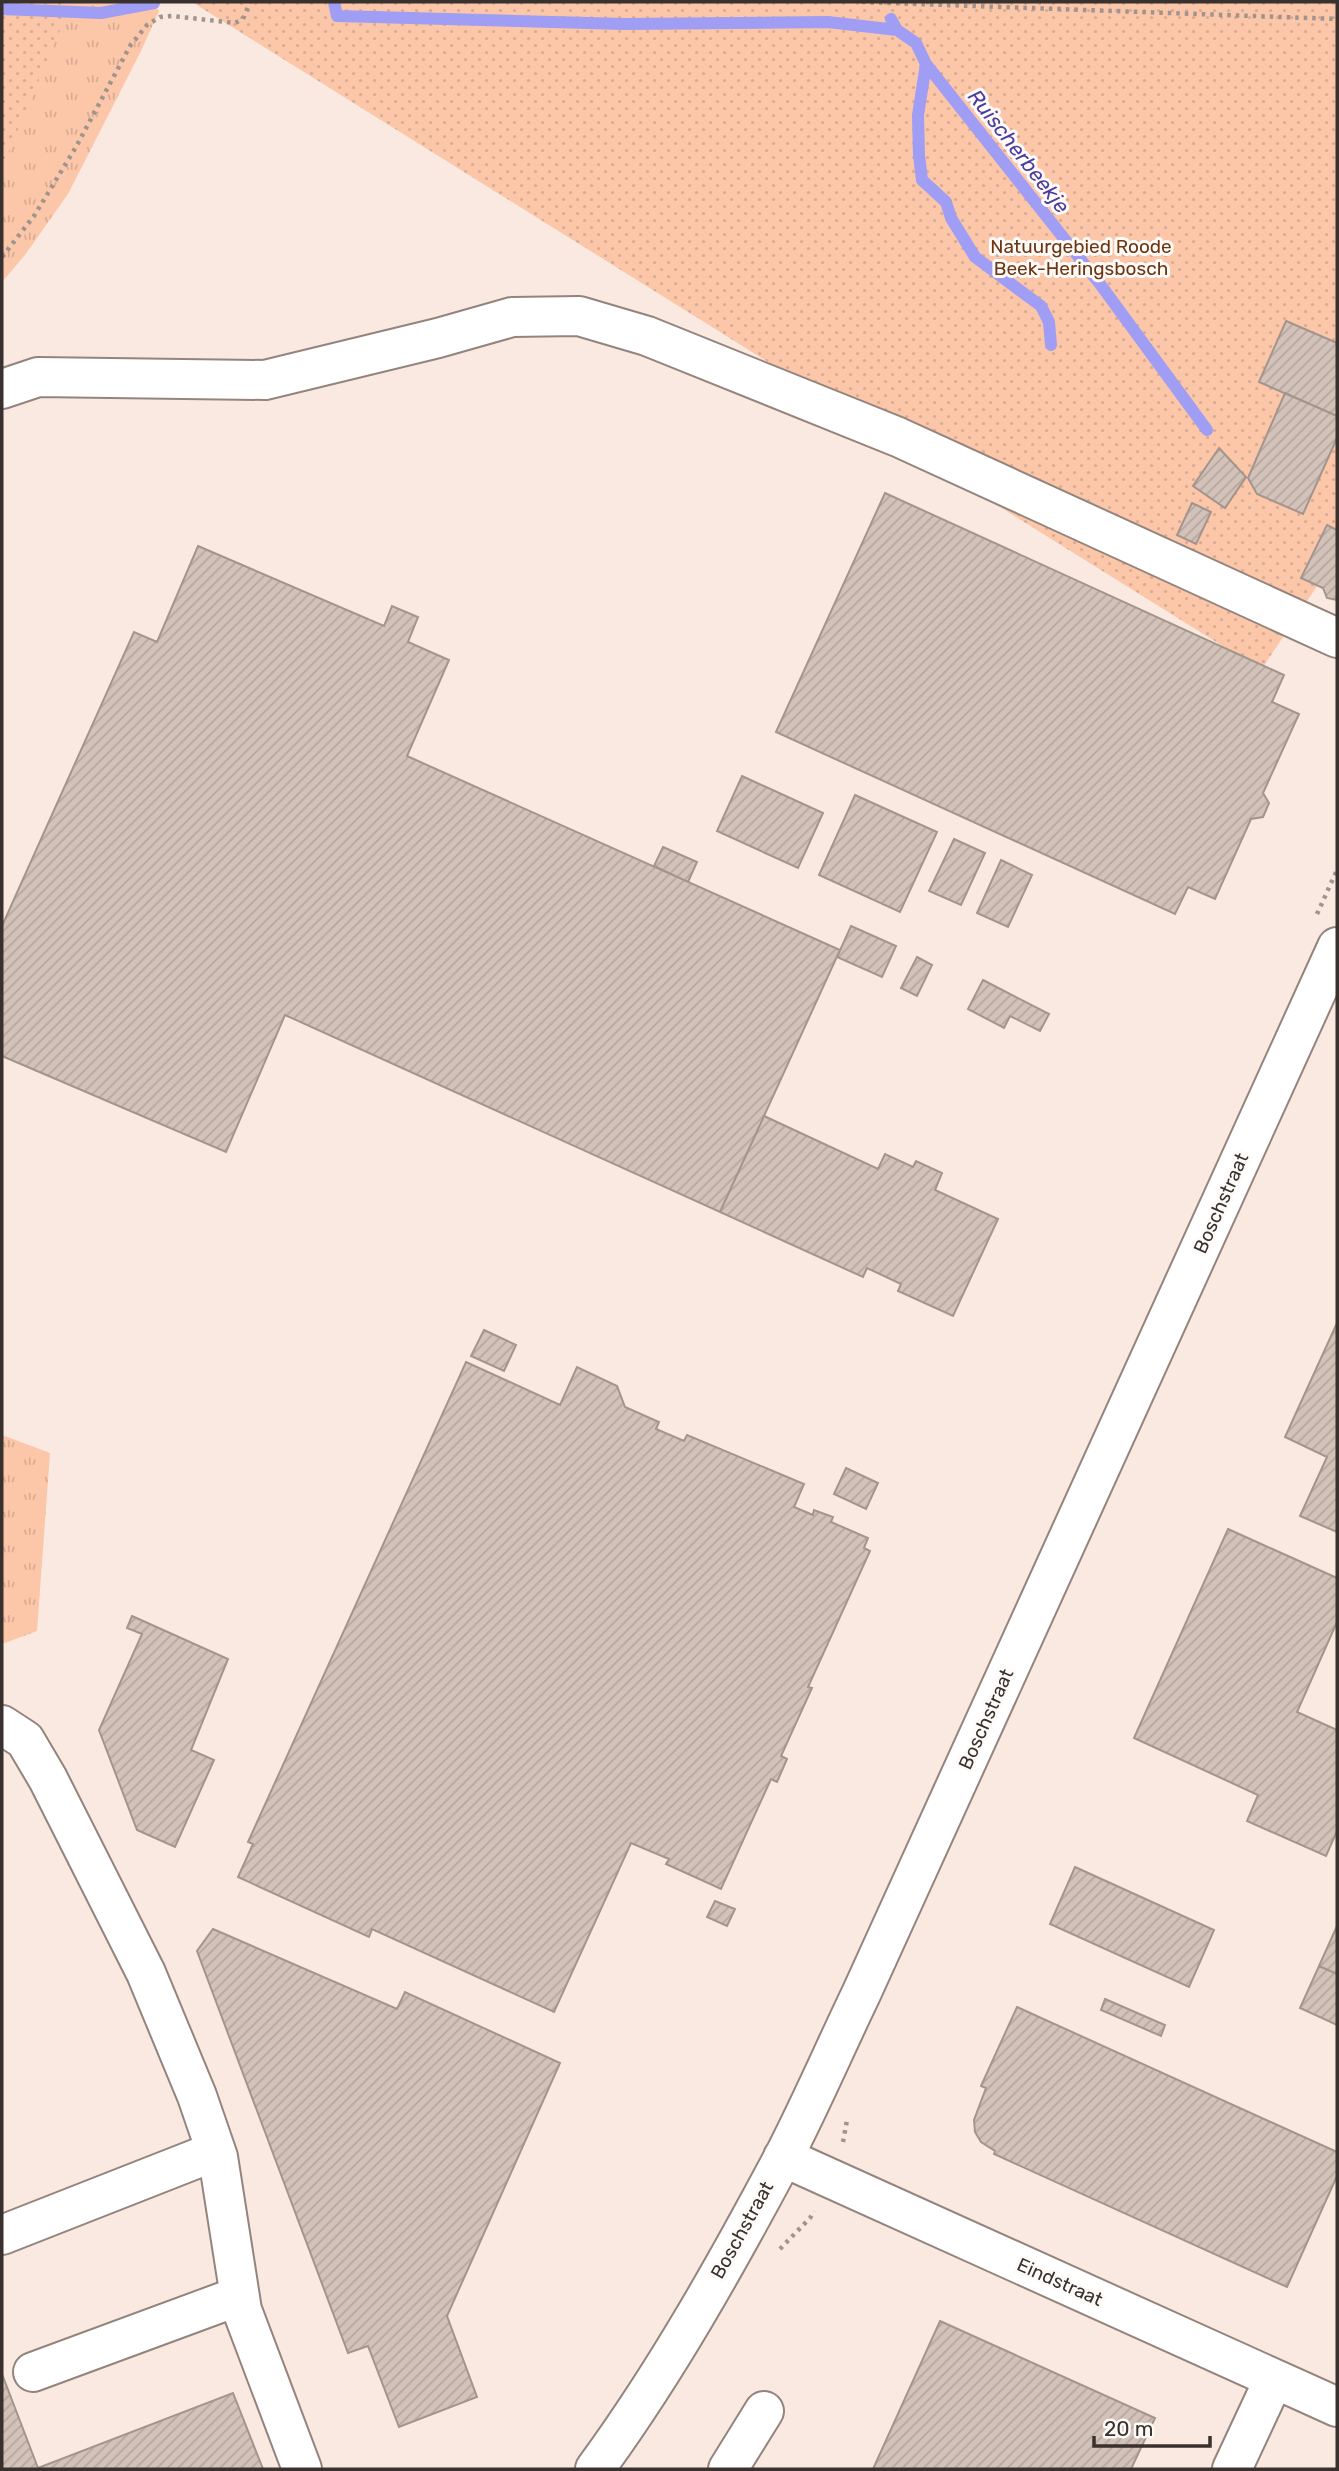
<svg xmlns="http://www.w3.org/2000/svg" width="1339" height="2471" font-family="Rubik,sans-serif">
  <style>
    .grass { fill: url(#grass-tufts) }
    .park { fill: url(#park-dots) }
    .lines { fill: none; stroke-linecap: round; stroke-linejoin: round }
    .stream { stroke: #9f9df4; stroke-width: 12 }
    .building { fill: url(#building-hatch); stroke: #a3948c; stroke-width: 2 }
    .minor-casing { stroke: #93847d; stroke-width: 42 }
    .path { stroke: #a0948e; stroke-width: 4.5; stroke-dasharray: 3.5 5; stroke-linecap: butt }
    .minor { stroke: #fff; stroke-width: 38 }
    .labels { text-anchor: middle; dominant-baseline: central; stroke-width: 6; stroke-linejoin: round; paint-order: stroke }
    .park-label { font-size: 19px; fill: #6d3511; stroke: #fdfaf8 }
    .street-label { font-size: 19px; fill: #38312e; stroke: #fdfaf8 }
    .water-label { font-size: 21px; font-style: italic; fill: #493b9f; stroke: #fdfaf8 }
  </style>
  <defs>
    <pattern id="grass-tufts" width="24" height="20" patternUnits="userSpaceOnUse" patternTransform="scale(1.75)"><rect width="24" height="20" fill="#fcc6a9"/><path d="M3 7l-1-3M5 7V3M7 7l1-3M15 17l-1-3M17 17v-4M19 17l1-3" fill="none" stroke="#d9ab92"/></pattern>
    <pattern id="park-dots" width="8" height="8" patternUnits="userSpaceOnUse" patternTransform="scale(1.75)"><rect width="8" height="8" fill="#fcc6a9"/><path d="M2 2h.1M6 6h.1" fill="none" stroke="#d9ab92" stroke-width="1.8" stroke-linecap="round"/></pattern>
    <pattern id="building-hatch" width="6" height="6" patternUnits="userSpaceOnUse" patternTransform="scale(1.75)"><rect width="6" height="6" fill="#d2c2b9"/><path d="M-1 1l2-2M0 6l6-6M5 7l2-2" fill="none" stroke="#b5a79f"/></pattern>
  </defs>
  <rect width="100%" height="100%" fill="#fae9e1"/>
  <!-- grass -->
  <path class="grass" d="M 2,2 L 151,2 L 159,11 L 141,51 L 68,194 L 25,255 L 2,282 Z
    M 2,1435 L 50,1453 L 37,1631 L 2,1644 Z"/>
  <!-- park -->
  <path class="park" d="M 2,2 L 72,2 L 2,167 Z
    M 192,2 L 1337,2 L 1337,556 L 1261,670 Z"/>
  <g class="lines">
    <!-- stream -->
    <path class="stream" d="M 334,2 L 337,16 L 624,24 L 828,22 L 897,30
      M 2,9 L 101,13 L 154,3
      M 891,19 L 897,30 L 916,43 L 926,64 L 918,115 L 919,155 L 922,180 L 946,202 L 951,218 L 975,257 L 1041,306 L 1049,322 L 1051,345
      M 926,64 L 1100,284 L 1207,430"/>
  </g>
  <!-- building -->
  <path class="building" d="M 1286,321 L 1337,343 L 1337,416 L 1259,382 Z
    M 1285,393 L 1337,416 L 1337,438 L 1303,514 L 1257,494 L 1248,478 Z
    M 1219,448 L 1246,477 L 1225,508 L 1193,486 Z
    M 885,493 L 1284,675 L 1272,702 L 1299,714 L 1263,793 L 1269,803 L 1263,817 L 1251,819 L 1215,899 L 1188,887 L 1175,914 L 776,732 Z
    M 1192,503 L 1211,512 L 1196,544 L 1177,535 Z
    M 1327,525 L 1337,530 L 1337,600 L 1327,598 L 1323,588 L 1301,578 Z
    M 198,546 L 384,626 L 392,606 L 418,617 L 408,642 L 449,660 L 407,756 L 840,950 L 720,1212 L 285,1015 L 226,1152 L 2,1056 L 2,926 L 134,632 L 157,642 Z
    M 742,776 L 823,813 L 798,868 L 717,831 Z
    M 855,795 L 937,832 L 900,912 L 819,875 Z
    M 954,839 L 985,853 L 961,905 L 929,891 Z
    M 663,847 L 697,862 L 688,882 L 654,866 Z
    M 1001,860 L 1032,875 L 1008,927 L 977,913 Z
    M 851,926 L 896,946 L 882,977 L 837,957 Z
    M 917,957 L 932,965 L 917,996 L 901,988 Z
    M 983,980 L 1049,1014 L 1040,1031 L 1010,1016 L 1004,1028 L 968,1009 Z
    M 764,1116 L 878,1169 L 885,1154 L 913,1167 L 916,1161 L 942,1173 L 935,1190 L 998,1219 L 953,1316 L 898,1291 L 901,1284 L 867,1268 L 863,1277 L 720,1212 Z
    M 1337,1323 L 1337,1532 L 1300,1516 L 1327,1457 L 1285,1437 Z
    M 484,1330 L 516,1345 L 504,1371 L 471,1356 Z
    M 466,1362 L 560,1405 L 577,1367 L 617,1386 L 625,1407 L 659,1422 L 656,1429 L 684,1441 L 687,1435 L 804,1484 L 794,1507 L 813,1515 L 814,1510 L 833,1517 L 831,1522 L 868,1538 L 864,1548 L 870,1551 L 808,1687 L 812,1688 L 781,1756 L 787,1759 L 777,1782 L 771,1779 L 721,1889 L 666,1864 L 669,1859 L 631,1843 L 554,2012 L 372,1929 L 369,1937 L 238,1877 L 253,1844 L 248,1842 Z
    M 846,1468 L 878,1483 L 866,1509 L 834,1494 Z
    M 1228,1529 L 1337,1578 L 1337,1622 L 1297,1712 L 1337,1730 L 1337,1831 L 1326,1856 L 1247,1821 L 1258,1795 L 1134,1738 Z
    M 132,1616 L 228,1659 L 191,1750 L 214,1760 L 175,1847 L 137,1830 L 99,1730 L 142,1634 L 127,1628 Z
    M 1075,1867 L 1214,1930 L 1189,1987 L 1050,1924 Z
    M 715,1901 L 735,1909 L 727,1926 L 707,1917 Z
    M 1337,1926 L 1337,1974 L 1319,1966 Z
    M 213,1929 L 397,2009 L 405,1992 L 560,2063 L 447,2316 L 477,2397 L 399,2427 L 368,2346 L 348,2353 L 197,1951 Z
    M 1319,1966 L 1337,1974 L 1337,2025 L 1300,2008 Z
    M 1105,1999 L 1165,2025 L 1161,2036 L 1101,2010 Z
    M 1017,2007 L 1337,2152 L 1337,2176 L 1287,2287 L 994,2154 L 995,2151 L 981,2142 L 975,2132 L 974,2120 L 986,2088 L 981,2086 Z
    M 940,2321 L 1155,2418 L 1131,2469 L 873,2469 Z
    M 2,2374 L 38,2468 L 233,2393 L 263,2469 L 2,2469 Z"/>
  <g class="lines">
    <!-- minor casing -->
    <g class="minor-casing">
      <path id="minor" d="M 2,389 L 38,377 L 265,380 L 438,338 L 512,317 L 579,316 L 647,336 L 898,437 L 1337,638
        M 2,1725 L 25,1740 L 48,1779 L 146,1973 L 197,2096 L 218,2157 L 242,2310 L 302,2469
        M 783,2157 L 1337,2407
        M 2,2235 L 216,2151
        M 33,2372 L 239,2296
        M 595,2469 C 666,2372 726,2265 783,2158 C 811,2104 835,2048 861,1994 L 1337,947
        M 728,2469 L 764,2411
        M 1232,2469 L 1274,2379"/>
    </g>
    <!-- path -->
    <path class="path" d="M 862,2 L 1337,19
      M 2,257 L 34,216 L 76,147 L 130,46 L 147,25 L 160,17 L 172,16 L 235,23 L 243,19 L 250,2
      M 1317,914 L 1337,870
      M 843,2142 L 847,2120
      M 780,2249 L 810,2218 L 814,2211"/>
    <!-- minor -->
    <use href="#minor" class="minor"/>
  </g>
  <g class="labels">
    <!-- park labels -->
    <g class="park-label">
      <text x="1081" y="246">Natuurgebied Roode<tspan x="1081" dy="22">Beek-Heringsbosch</tspan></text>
    </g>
    <!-- street labels -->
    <g class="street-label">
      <text transform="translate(1221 1203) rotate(-66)">Boschstraat</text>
      <text transform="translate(986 1719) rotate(-66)">Boschstraat</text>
      <text transform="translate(742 2230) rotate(-61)">Boschstraat</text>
      <text transform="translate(1060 2282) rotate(24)">Eindstraat</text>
    </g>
    <!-- water labels -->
    <g class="water-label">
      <text transform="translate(1019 151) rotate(52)">Ruischerbeekje</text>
    </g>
  </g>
  <!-- border -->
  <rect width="1339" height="2471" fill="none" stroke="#38312e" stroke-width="7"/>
  <!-- scale -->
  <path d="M1094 2436v10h116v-10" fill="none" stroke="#38312e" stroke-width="3.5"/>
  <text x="1104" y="2436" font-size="21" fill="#38312e" stroke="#fdfaf8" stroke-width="5" paint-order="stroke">20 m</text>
</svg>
